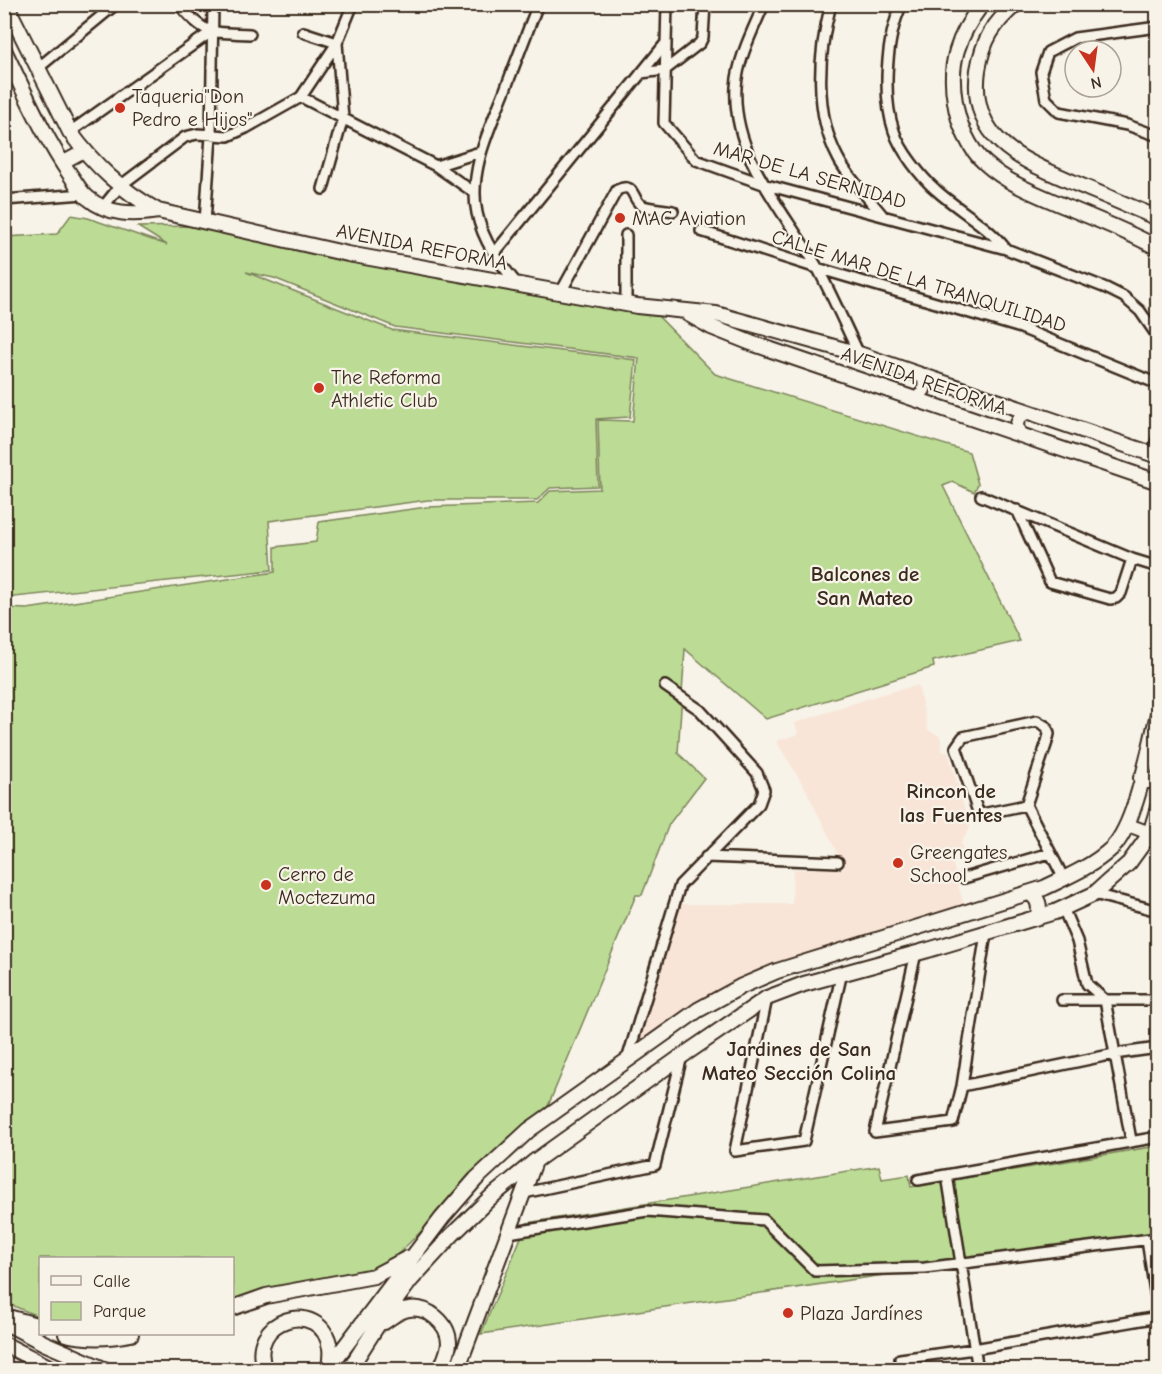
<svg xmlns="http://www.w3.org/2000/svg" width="1162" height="1374" font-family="'Comic Neue',sans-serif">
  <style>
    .built { fill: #f9e5d8 }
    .green { fill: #bcdc95; stroke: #7c835a; stroke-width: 1.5 }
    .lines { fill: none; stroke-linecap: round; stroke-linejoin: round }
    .minor-casing { stroke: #3b2a1e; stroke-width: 14 }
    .tertiary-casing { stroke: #3b2a1e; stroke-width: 16 }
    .secondary-casing { stroke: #3b2a1e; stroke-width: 18 }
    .minor { stroke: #f7f3e8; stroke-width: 9 }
    .tertiary { stroke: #f7f3e8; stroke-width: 12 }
    .secondary { stroke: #f7f3e8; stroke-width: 14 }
    .poi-dot { fill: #c8321e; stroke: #f7f3e8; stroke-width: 2 }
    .labels { text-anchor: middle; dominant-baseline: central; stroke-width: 4.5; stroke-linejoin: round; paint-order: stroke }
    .poi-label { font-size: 20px; fill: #3b2a1e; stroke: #f7f3e8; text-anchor: start }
    .street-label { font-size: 20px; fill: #3b2a1e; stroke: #f7f3e8 }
    .neighbourhood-label { font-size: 21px; font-weight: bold; fill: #3b2a1e; stroke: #f7f3e8 }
  </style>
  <rect width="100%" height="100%" fill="#f7f3e8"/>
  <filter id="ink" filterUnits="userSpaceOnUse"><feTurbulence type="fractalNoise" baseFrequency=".0167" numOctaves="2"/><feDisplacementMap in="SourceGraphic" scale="12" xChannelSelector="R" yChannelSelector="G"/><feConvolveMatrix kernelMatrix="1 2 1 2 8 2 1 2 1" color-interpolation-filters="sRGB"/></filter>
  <g filter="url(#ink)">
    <!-- built -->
    <path class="built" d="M 918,685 L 928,730 L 940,736 L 943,752 L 948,752 L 970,828 L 961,843 L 964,853 L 951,857 L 965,909 L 805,954 L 774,965 L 723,989 L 676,1019 L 646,1042 L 638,1036 L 680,904 L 792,904 L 793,869 L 845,869 L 805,788 L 776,741 L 798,734 L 795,723 L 879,695 Z"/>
    <!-- green -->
    <path class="green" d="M 71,215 L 88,218 L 167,245 L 138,227 L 196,226 L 343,261 L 656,314 L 715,374 L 969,452 L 978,484 L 974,492 L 953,482 L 943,486 L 1020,641 L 933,661 L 934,667 L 766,719 L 685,649 L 678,753 L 704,778 L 669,824 L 642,895 L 636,895 L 548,1106 L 536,1118 L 394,1258 L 369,1272 L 233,1302 L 232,1258 L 40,1258 L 40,1317 L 4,1302 L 5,608 L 27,609 L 275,572 L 275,547 L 316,542 L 319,522 L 427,507 L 538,503 L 550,491 L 600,489 L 598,420 L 633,421 L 639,358 L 395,327 L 274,278 L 246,272 L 392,330 L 636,360 L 630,417 L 596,419 L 598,486 L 550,488 L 537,500 L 428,500 L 269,521 L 272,570 L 5,598 L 5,237 L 57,234 Z
      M 1157,1146 L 1157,1235 L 481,1334 L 527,1223 L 879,1166 L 882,1179 L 909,1175 L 911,1187 Z"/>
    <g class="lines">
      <!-- minor casing -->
      <g class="minor-casing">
        <path id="minor" d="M 179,4 C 205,36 211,32 250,34
          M 667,4 L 664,123 L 696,160 L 763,184 L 1006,249 L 1106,288 L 1124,297 L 1140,311 L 1158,337
          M 764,4 C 753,30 738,58 736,87 C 732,157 784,210 817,267 C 832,295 845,325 859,354
          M 831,4 C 818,53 814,113 838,158 C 848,178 869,198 883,216
          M 902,4 C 886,37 882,96 894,131 C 900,150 921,177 936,190 C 958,210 987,225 1006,249
          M 1158,27 L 1075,38 L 1048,52 L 1041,72 L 1046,99 L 1059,112 L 1127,125 L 1158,136
          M 303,32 L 337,43 L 343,118 L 323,189
          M 38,68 L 116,4
          M 641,73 L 665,70 L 700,43 L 703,37 L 705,4
          M 301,97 L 436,166 L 475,193
          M 70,132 L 211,32
          M 436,166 L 480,152
          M 4,200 L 84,194
          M 103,207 L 120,186 L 185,137 L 197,134 L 228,136 L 246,128 L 301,97 L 337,43 L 353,4
          M 205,222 L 211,136 L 213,4
          M 701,231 L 817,268 L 1021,328 L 1158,384
          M 493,255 L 665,44
          M 517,284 C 499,262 483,242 477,213 C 468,171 490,128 505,90 C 516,61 527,33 538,4
          M 561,292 L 617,190 C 636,181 631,201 643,206 C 652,209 663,209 673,211
          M 626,304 L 626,235
          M 1152,454 L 1158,437
          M 981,496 L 1132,559 L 1158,567
          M 1017,510 L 1050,582 L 1110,599 L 1116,598 L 1121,593 L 1132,559
          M 1026,805 L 982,814 L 978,812 L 956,747 L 963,737 L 1037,721 L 1047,727 L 1049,734 L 1047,742 L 1026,805 L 1064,879
          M 706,857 L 838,862
          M 964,878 L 1050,853
          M 1094,894 L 1158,911
          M 1063,908 L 1077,941 L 1087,984 L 1105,1000 L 1131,1140
          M 916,953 L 875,1132 L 953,1122 L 962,1086 L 986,933
          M 767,998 L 735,1151 L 804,1141 L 842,972
          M 1062,1000 L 1158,1000
          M 627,1060 L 680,885 L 759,804 L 764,790 L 757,773 L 700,710 L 665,686
          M 962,1086 L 1114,1054 L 1158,1048
          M 947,1175 L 978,1370
          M 918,1180 L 1158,1137
          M 524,1193 L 655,1165 L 682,1056
          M 508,1233 L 647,1211 L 764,1220 L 815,1271 L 925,1268 L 1158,1238
          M 1147,1240 L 1158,1311
          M 900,1359 L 974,1349 L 1158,1317"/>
      </g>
      <!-- tertiary casing -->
      <g class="tertiary-casing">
        <path id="tertiary" d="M 62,163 L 84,151
          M 916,400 L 924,390 L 925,375
          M 1022,435 C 1014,427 1016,417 1027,413
          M 1128,825 L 1158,836"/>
      </g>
      <!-- secondary casing -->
      <g class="secondary-casing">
        <path id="secondary" d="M 6,4 L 70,132 C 95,166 121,190 158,211 L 348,254 L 637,306 L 716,314 L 859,354 L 1158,456
          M 982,4 C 958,36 948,63 955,102 C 958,123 969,149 985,163 C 1006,182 1031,192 1057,203 C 1091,217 1125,230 1158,248
          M 1016,4 C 993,24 983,40 978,70 C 968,141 1024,161 1077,184 C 1104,195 1131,207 1158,218
          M 4,50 C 25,93 44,137 71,176 C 76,183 81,193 88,198 C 108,215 133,215 158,211
          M 688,314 L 711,327 L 751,343 L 1158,482
          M 1141,778 L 1158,783
          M 1029,893 C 1039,898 1041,907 1037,917
          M 232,1308 L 266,1296 L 374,1276 L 408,1258
          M 8,1317 L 40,1326
          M 4,1322 L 44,1343 L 106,1370
          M 384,1322 C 392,1317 399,1310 409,1309 C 428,1306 448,1323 449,1342 C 449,1352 444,1361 440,1370
          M 66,1334 C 87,1339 111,1338 131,1334
          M 4,1344 L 55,1370
          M 265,1370 C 244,1319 322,1296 330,1348 C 331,1354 330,1361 329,1367
          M 327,1370 L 442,1218 L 476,1179 L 529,1130 L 698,1010 L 742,986 L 777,971 L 1044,888 C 1067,877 1093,866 1112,848 C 1136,825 1149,748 1158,714
          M 349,1370 L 377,1326 L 410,1281 L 452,1235 L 490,1198 L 535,1161 L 682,1056 L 767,998 L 804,984 L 928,950 L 1055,912 L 1094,894 L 1129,863 L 1150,834 L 1158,807
          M 457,1370 L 534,1164"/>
      </g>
      <!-- minor -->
      <use href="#minor" class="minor"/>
      <!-- tertiary -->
      <use href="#tertiary" class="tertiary"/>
      <!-- secondary -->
      <use href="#secondary" class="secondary"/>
    </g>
  </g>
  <!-- markers -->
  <g class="poi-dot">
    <circle cx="120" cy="108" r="6"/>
    <circle cx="620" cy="218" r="6"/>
    <circle cx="319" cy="388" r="6"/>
    <circle cx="898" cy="863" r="6"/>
    <circle cx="266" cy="885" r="6"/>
    <circle cx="788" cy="1313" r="6"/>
  </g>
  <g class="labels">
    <!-- poi labels -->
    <g class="poi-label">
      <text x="132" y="96">Taqueria"Don<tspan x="132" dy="23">Pedro e Hijos"</tspan></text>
      <text x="632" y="218">MAC Aviation</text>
      <text x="331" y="377">The Reforma<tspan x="331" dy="23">Athletic Club</tspan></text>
      <text x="910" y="852">Greengates<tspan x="910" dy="23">School</tspan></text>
      <text x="278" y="874">Cerro de<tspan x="278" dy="23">Moctezuma</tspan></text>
      <text x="800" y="1313">Plaza Jardínes</text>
    </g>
    <!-- street labels -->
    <g class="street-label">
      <text transform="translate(810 175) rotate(16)">MAR DE LA SERNIDAD</text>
      <text transform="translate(422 247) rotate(11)">AVENIDA REFORMA</text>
      <text transform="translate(919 281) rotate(17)">CALLE MAR DE LA TRANQUILIDAD</text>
      <text transform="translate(924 381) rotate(19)">AVENIDA REFORMA</text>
    </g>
    <!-- neighbourhood labels -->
    <g class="neighbourhood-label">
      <text x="865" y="574">Balcones de<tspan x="865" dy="24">San Mateo</tspan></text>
      <text x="951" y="791">Rincon de<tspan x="951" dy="24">las Fuentes</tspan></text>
      <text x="799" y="1049">Jardines de San<tspan x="799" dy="24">Mateo Sección Colina</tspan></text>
    </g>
  </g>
  <!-- margin -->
  <rect width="1162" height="1374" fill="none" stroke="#f7f3e8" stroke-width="24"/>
  <rect x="12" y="12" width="1138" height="1350" fill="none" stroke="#3b2a1e" stroke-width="2" filter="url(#ink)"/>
  <!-- legend -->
  <rect x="39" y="1257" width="195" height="78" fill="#f7f3e8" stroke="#aca397" stroke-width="1.5"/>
  <rect x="51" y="1276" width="30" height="9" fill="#f7f3e8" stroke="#aca397" stroke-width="1.5"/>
  <text x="93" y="1287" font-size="18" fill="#3b2a1e">Calle</text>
  <rect x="51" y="1302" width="30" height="18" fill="#bcdc95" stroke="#aca397" stroke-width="1.5"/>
  <text x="93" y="1317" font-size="18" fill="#3b2a1e">Parque</text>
  <!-- north arrow -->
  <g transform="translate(1093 69) rotate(167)"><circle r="28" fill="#f7f3e8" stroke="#aca397" stroke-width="1.5"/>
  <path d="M0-4.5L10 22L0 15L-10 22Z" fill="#c8321e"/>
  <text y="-9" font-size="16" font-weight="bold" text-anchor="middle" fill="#3b2a1e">N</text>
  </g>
</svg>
